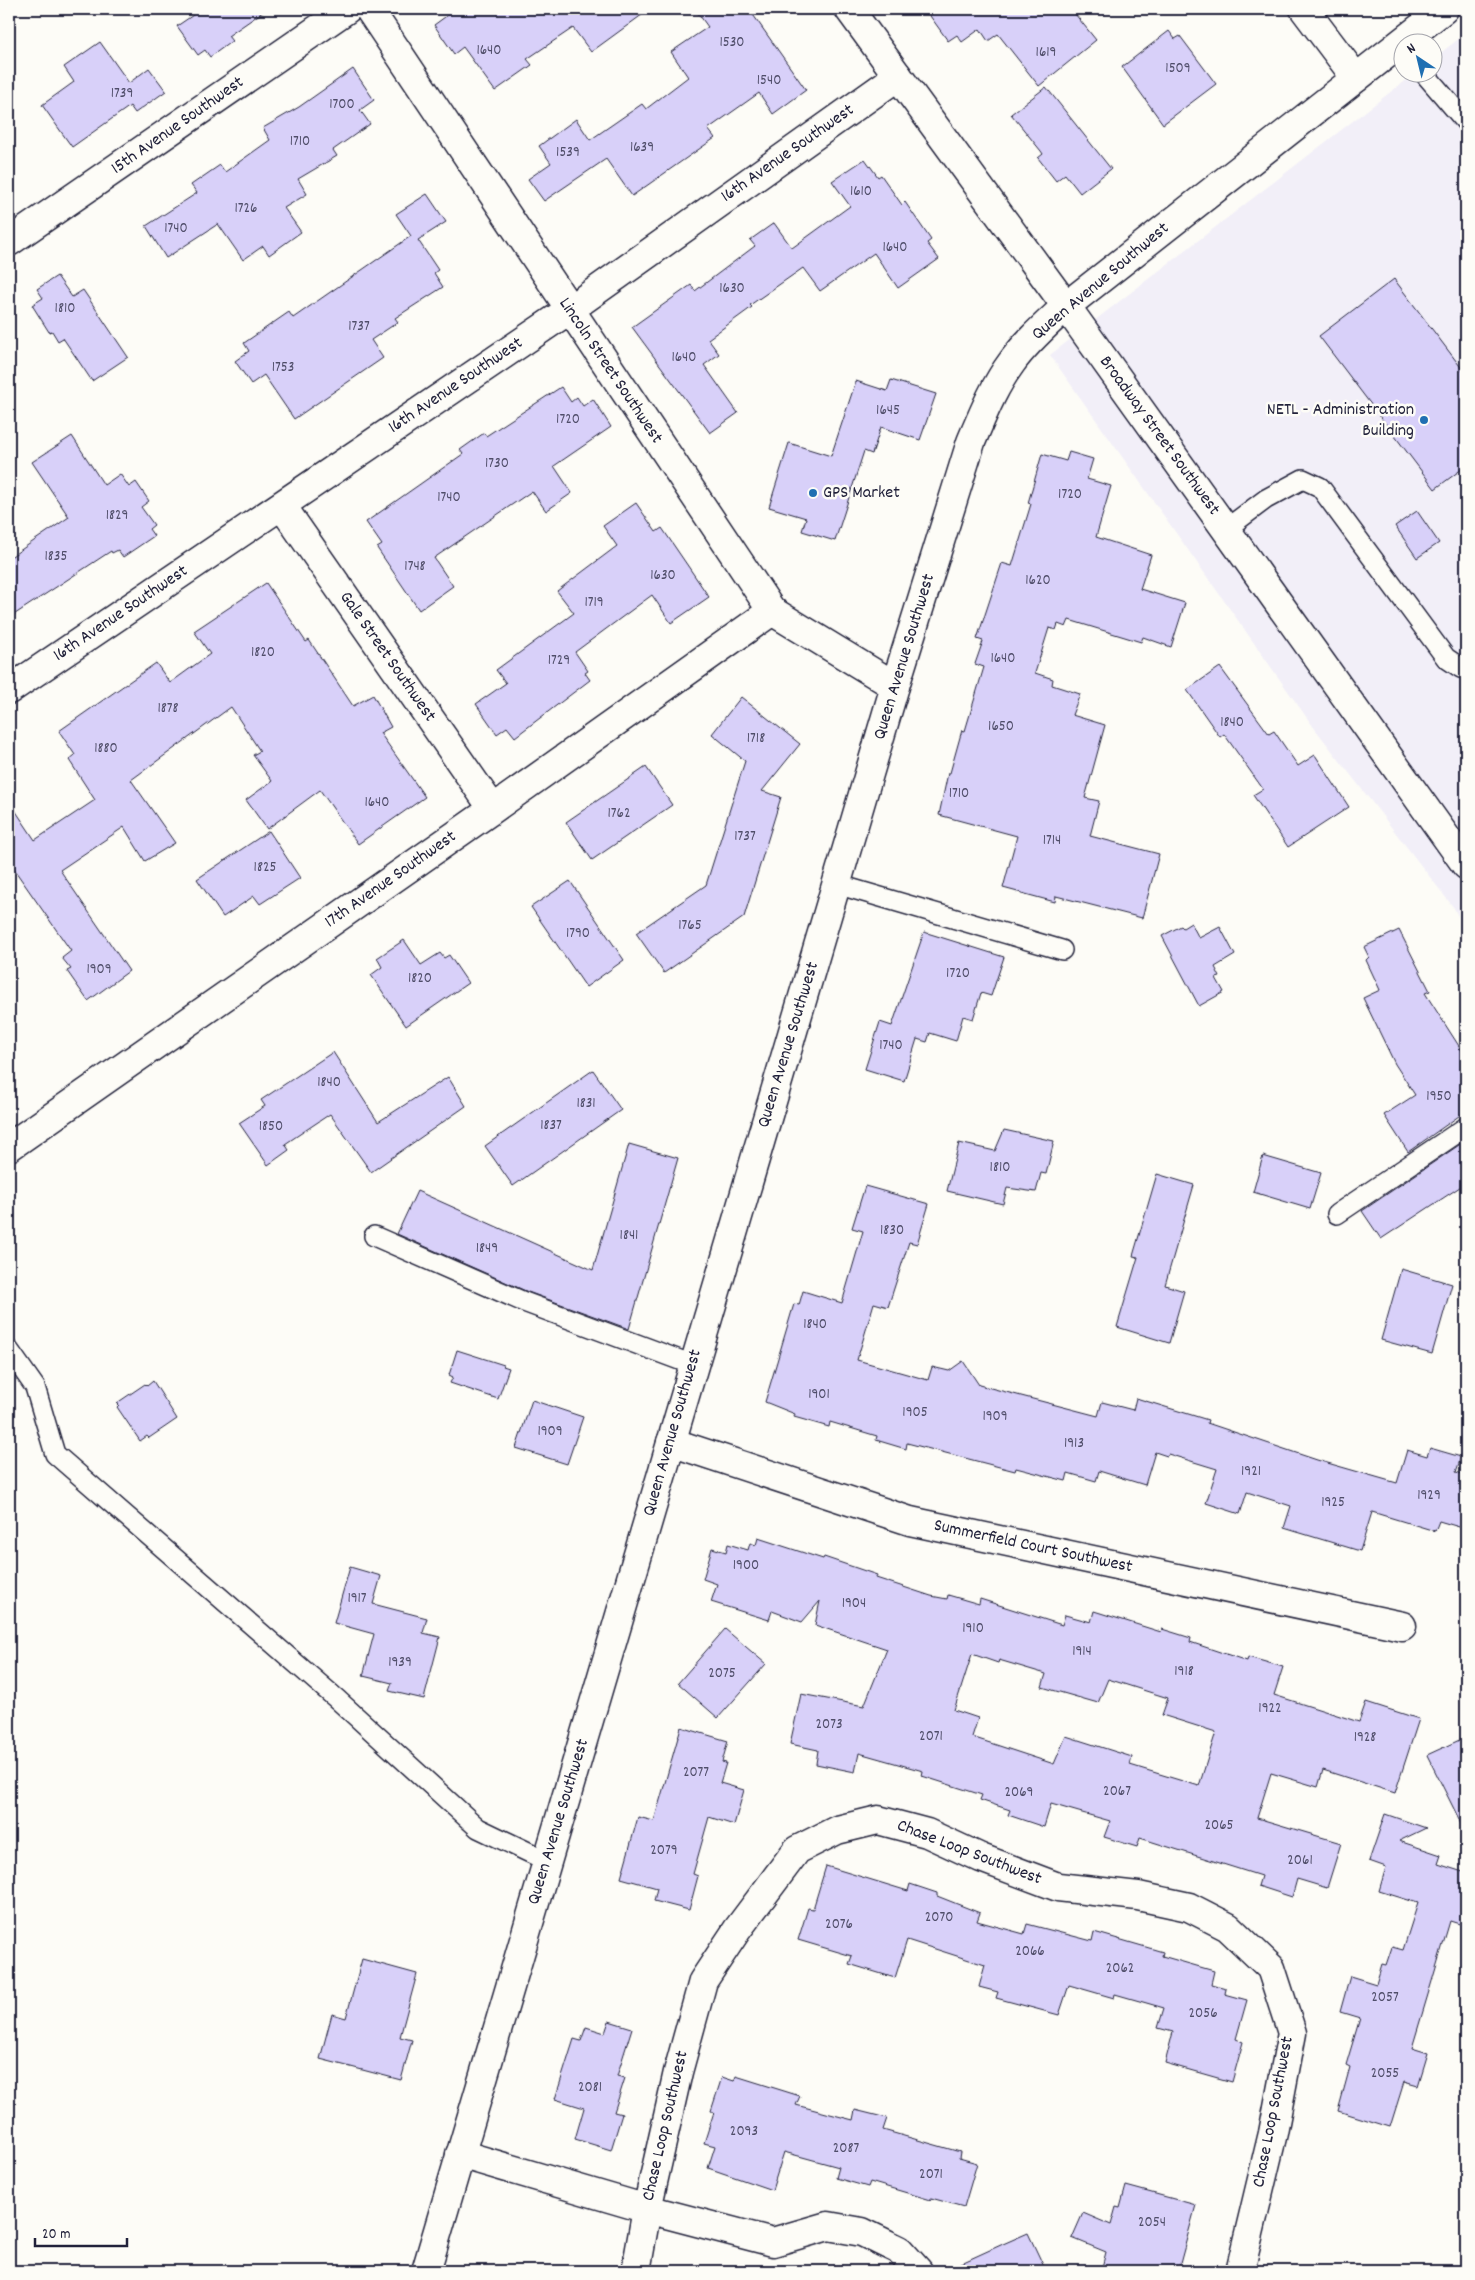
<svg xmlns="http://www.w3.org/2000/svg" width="1475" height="2280" font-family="Dekko,sans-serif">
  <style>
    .built { fill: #f2eff8 }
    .building { fill: #d8d0f9; stroke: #22223b; fill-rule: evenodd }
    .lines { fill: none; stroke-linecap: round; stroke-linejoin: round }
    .lane-casing { stroke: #22223b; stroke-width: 22 }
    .street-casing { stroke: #22223b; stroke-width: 31 }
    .secondary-casing { stroke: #22223b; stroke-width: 31 }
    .lane { stroke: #fdfcf7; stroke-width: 19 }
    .street { stroke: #fdfcf7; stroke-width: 28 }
    .secondary { stroke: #fdfcf7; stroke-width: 28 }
    .poi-dot { fill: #1f6fb2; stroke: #fdfcf7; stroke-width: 2 }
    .labels { text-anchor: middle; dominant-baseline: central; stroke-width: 5; stroke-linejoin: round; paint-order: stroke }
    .number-label { font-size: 15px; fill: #504e6a }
    .street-label { font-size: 18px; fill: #22223b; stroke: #fdfcf7 }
    .poi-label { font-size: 18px; fill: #22223b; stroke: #fdfcf7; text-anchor: end }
  </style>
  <rect width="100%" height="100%" fill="#fdfcf7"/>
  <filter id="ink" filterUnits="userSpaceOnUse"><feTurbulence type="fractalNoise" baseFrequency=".02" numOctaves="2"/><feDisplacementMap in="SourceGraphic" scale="10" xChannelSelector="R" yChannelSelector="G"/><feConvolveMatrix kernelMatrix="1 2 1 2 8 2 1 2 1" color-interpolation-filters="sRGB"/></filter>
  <g filter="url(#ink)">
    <!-- built -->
    <path class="built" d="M 1466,33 L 1466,932 L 1454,908 L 1312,725 L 1050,355 L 1415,73 L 1432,72 L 1433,59 Z"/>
    <!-- building -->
    <path class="building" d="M 202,9 L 267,9 L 228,36 L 232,41 L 210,57 L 205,50 L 198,55 L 177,26 Z
      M 456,9 L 650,9 L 591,52 L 573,28 L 527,59 L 532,65 L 495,91 L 463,47 L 454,54 L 434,25 Z
      M 695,9 L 749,9 L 806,90 L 773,114 L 759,93 L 708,129 L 715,138 L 632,196 L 606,159 L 544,201 L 528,179 L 551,163 L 539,146 L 576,119 L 590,140 L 642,104 L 646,109 L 688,77 L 671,52 L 708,27 Z
      M 925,9 L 1071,9 L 1096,40 L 1039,86 L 998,34 L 988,41 L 980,29 L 962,42 L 957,35 L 948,41 Z
      M 1169,31 L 1175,39 L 1180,36 L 1216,84 L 1163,124 L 1122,67 Z
      M 100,42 L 129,83 L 149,68 L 166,91 L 135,113 L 130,106 L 72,147 L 42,105 L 74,82 L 64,67 Z
      M 353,69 L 374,100 L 360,110 L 370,124 L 333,150 L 337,156 L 298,179 L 307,194 L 284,208 L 301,232 L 269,255 L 263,246 L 243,260 L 218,224 L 166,258 L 146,226 L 197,193 L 191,185 L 220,165 L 225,172 L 270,140 L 263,128 L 299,107 Z
      M 1046,87 L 1111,169 L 1080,193 L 1065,174 L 1056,181 L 1038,158 L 1043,154 L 1041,151 L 1011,114 Z
      M 865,159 L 878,177 L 881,175 L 902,205 L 905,202 L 931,240 L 927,243 L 939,259 L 898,288 L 874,253 L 820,291 L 803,268 L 750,305 L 752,307 L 708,339 L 719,354 L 704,365 L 738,413 L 710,433 L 632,327 L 691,285 L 695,291 L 755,246 L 750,240 L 774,223 L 792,248 L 850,206 L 832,181 Z
      M 427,194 L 446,222 L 418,240 L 438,270 L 434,273 L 443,287 L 395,318 L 398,322 L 371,340 L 383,358 L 294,419 L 264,375 L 251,384 L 235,361 L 249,351 L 244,343 L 289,312 L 293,318 L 411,236 L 396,214 Z
      M 57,276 L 72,297 L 83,290 L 128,357 L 92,381 L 63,338 L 58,341 L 52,331 L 49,332 L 32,305 L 43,298 L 37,289 Z
      M 1394,279 L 1466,374 L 1466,466 L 1435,489 L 1319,336 Z
      M 891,380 L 936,394 L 920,440 L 881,427 L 872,454 L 864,451 L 835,541 L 802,531 L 806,518 L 769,507 L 789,443 L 831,456 L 856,381 L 887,391 Z
      M 561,387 L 571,402 L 577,397 L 583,406 L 593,399 L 611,427 L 554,466 L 572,493 L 546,511 L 532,491 L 434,558 L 453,586 L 419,610 L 377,548 L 382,545 L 366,522 L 463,454 L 460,450 L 484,433 L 486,436 Z
      M 72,436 L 104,485 L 120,474 L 129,487 L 136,482 L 149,501 L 141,507 L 154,525 L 149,529 L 154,536 L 123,557 L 118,550 L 112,553 L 111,551 L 9,618 L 9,558 L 69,517 L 32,462 Z
      M 1069,452 L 1093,459 L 1087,479 L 1111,486 L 1096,537 L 1151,555 L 1140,589 L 1185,603 L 1171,647 L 1143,637 L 1141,642 L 1069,620 L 1066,627 L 1058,624 L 1056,630 L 1049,628 L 1035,673 L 1053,679 L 1052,685 L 1080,694 L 1072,715 L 1105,725 L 1085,798 L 1099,801 L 1090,836 L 1159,854 L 1142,918 L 1056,896 L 1055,902 L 1003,888 L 1017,836 L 939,815 L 948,773 L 950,773 L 962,730 L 965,731 L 984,667 L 975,664 L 983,641 L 977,639 L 1002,563 L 1012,566 L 1031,504 L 1028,503 L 1042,454 L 1066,461 Z
      M 636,503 L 656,532 L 662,528 L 709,597 L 671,623 L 652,595 L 575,652 L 588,671 L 585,673 L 590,680 L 515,737 L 507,727 L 497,734 L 476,704 L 506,683 L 496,670 L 574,613 L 557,591 L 617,546 L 603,526 Z
      M 1417,511 L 1439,543 L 1417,558 L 1395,526 Z
      M 266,583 L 306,642 L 309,640 L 353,706 L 373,695 L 391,727 L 380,733 L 425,797 L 358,844 L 320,790 L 267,829 L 246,800 L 272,781 L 253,755 L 260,751 L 231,707 L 131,780 L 175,843 L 145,861 L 124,827 L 60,870 L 129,971 L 88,1001 L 67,971 L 71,969 L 62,958 L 71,951 L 9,862 L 9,801 L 35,840 L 95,800 L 69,760 L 75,755 L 59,731 L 156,663 L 170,683 L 210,654 L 194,631 Z
      M 1220,667 L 1269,734 L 1274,731 L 1298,766 L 1315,755 L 1349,807 L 1288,847 L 1253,795 L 1263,789 L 1224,734 L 1220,737 L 1187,690 Z
      M 741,697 L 800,744 L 762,791 L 781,797 L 744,917 L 664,973 L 636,933 L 706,885 L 745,761 L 712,734 Z
      M 646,767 L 672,805 L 592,860 L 566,822 Z
      M 269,831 L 300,878 L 260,904 L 254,896 L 223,917 L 197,879 Z
      M 570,881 L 624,960 L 586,987 L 531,907 Z
      M 1191,923 L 1199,938 L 1220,927 L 1235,955 L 1215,967 L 1220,977 L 1216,978 L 1224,992 L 1199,1006 L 1162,936 L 1181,926 L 1183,928 Z
      M 1399,930 L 1430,991 L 1425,993 L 1466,1057 L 1466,1111 L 1408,1152 L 1384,1115 L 1415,1095 L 1395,1064 L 1363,998 L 1380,990 L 1366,960 L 1369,957 L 1364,947 Z
      M 924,932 L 1004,957 L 991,996 L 981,993 L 973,1019 L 963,1016 L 956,1041 L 930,1033 L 927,1042 L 917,1039 L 904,1081 L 865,1069 L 880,1022 L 892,1026 Z
      M 404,940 L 421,965 L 440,953 L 444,958 L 449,955 L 468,983 L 406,1026 L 371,975 L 382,967 L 377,958 Z
      M 333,1052 L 378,1122 L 448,1077 L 466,1106 L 371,1172 L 330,1114 L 285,1144 L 289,1150 L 268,1165 L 239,1123 L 265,1106 L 261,1100 Z
      M 593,1070 L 621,1110 L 513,1186 L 485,1146 Z
      M 1004,1130 L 1054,1141 L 1046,1174 L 1041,1173 L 1036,1192 L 1007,1188 L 1003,1204 L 947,1191 L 959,1143 L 995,1151 Z
      M 1462,1143 L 1466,1150 L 1466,1183 L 1381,1239 L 1362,1211 Z
      M 629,1144 L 678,1158 L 629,1329 L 528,1292 L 397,1234 L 417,1191 L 593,1270 Z
      M 1263,1156 L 1321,1173 L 1310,1209 L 1253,1192 Z
      M 1157,1174 L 1194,1185 L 1165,1285 L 1184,1291 L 1169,1343 L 1117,1327 L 1138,1257 L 1133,1256 Z
      M 865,1186 L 929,1204 L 917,1244 L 909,1242 L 888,1307 L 874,1303 L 857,1360 L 928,1380 L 932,1367 L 949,1371 L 963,1361 L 979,1385 L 1098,1416 L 1102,1402 L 1133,1410 L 1136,1398 L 1208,1420 L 1207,1423 L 1317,1460 L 1397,1483 L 1407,1450 L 1427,1456 L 1430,1448 L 1461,1457 L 1456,1472 L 1466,1475 L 1466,1529 L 1439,1521 L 1435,1531 L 1372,1512 L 1360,1551 L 1284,1528 L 1291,1506 L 1247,1492 L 1240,1514 L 1206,1503 L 1217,1469 L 1168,1454 L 1167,1456 L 1155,1452 L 1145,1485 L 1099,1471 L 1096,1481 L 1068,1473 L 1066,1481 L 1016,1468 L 1015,1471 L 907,1443 L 906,1449 L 876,1440 L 877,1436 L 830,1422 L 829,1427 L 794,1417 L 795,1414 L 765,1402 L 794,1304 L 799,1305 L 803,1291 L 842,1303 L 863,1231 L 852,1228 Z
      M 1401,1269 L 1452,1284 L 1432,1354 L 1381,1340 Z
      M 457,1350 L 504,1365 L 503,1366 L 509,1368 L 498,1399 L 450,1383 L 453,1377 L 449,1375 Z
      M 153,1381 L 177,1419 L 149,1438 L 147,1436 L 140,1441 L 117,1407 L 119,1405 L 117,1403 L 145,1384 L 147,1386 Z
      M 532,1400 L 583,1417 L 567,1464 L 516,1448 Z
      M 758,1538 L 823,1559 L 824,1557 L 877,1575 L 876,1578 L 931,1596 L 947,1599 L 948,1595 L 979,1604 L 980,1599 L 1062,1625 L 1065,1615 L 1091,1622 L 1094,1611 L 1161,1632 L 1162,1629 L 1191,1638 L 1190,1642 L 1247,1661 L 1248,1657 L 1283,1667 L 1274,1695 L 1359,1722 L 1366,1702 L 1419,1719 L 1395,1793 L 1323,1770 L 1318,1787 L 1271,1773 L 1257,1818 L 1341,1843 L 1327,1888 L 1297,1879 L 1292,1897 L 1258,1886 L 1261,1876 L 1140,1838 L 1137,1847 L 1104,1837 L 1110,1821 L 1051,1804 L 1044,1827 L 1008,1815 L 1010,1810 L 980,1800 L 982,1795 L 922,1776 L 923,1771 L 859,1753 L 855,1772 L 816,1764 L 818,1750 L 790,1744 L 801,1694 L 864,1706 L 887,1649 L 815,1625 L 820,1601 L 802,1622 L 772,1611 L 769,1620 L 711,1602 L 717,1584 L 703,1579 L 712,1548 L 726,1552 L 728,1544 L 748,1550 L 750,1543 L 756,1545 ZM 972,1654 L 998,1663 L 999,1660 L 1046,1674 L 1042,1687 L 1098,1703 L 1108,1679 L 1168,1698 L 1162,1715 L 1216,1732 L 1199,1786 L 1130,1765 L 1132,1757 L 1066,1736 L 1054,1764 L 972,1737 L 978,1718 L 954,1710 Z
      M 350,1567 L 381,1576 L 373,1604 L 427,1618 L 423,1633 L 440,1637 L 424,1699 L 389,1691 L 392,1683 L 363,1676 L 374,1634 L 334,1623 Z
      M 725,1629 L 766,1664 L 718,1718 L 678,1683 Z
      M 681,1727 L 728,1741 L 722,1762 L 726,1763 L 720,1783 L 744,1790 L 734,1825 L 709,1817 L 693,1874 L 698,1876 L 689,1910 L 654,1901 L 657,1888 L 621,1878 L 638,1817 L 654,1821 Z
      M 1466,1737 L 1466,1833 L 1427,1755 Z
      M 1385,1814 L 1426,1828 L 1399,1841 L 1441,1855 L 1438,1864 L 1466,1873 L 1466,1926 L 1450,1921 L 1412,2048 L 1428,2053 L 1418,2086 L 1404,2082 L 1390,2127 L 1338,2111 L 1350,2067 L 1346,2065 L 1360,2018 L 1340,2012 L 1350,1976 L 1376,1984 L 1382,1964 L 1386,1965 L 1392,1947 L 1403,1950 L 1418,1903 L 1379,1891 L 1386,1867 L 1369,1861 Z
      M 826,1866 L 908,1891 L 910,1884 L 937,1893 L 937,1896 L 980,1913 L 977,1921 L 1024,1934 L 1027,1924 L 1092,1941 L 1094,1932 L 1163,1952 L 1162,1956 L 1214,1971 L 1211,1984 L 1226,1988 L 1225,1994 L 1247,2000 L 1236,2039 L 1243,2042 L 1232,2082 L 1165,2063 L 1173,2032 L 1158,2028 L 1164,2008 L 1115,1994 L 1114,1998 L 1069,1985 L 1059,2015 L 996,1998 L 998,1992 L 979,1987 L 985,1965 L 907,1940 L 895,1978 L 849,1964 L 852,1956 L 798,1940 L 808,1908 L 813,1909 Z
      M 362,1959 L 417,1974 L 400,2037 L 412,2040 L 401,2080 L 320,2059 L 332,2014 L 346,2018 Z
      M 609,2021 L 632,2028 L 617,2076 L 625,2078 L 614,2112 L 622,2114 L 611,2150 L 575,2139 L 584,2108 L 555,2099 L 574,2039 L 581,2041 L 586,2027 L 605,2033 Z
      M 736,2076 L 800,2096 L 796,2105 L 853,2120 L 855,2110 L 887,2118 L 883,2130 L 960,2152 L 959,2158 L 977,2163 L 964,2207 L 931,2198 L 931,2200 L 870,2182 L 868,2187 L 836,2178 L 839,2167 L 784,2152 L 772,2190 L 708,2168 L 715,2146 L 704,2143 L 714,2112 L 711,2111 L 722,2077 L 734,2081 Z
      M 1126,2186 L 1196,2205 L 1178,2271 L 1101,2271 L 1106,2252 L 1072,2238 L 1083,2213 L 1111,2225 L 1116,2207 L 1120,2208 Z
      M 1028,2233 L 1046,2271 L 944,2271 L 1003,2244 Z"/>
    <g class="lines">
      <!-- lane casing -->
      <g class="lane-casing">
        <path id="lane" d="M 1423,72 L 1466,122
          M 1226,529 L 1266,499 L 1303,479 L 1320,487 L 1446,658 L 1461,668 L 1466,665
          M 836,884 L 1062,950
          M 1337,1214 L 1466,1127
          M 374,1236 L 524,1302 L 693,1365
          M 9,1350 L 35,1387 L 55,1454 L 338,1700 L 478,1828 L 547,1861"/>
      </g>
      <!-- street casing -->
      <g class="street-casing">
        <path id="street" d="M 369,9 L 772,611 L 895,686
          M 1304,9 L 1356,78
          M 9,242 L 347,9
          M 1066,306 L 1466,865
          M 282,506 L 493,809
          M 9,690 L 569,310 L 898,76
          M 9,1147 L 493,809 L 772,611
          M 671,1442 L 910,1521 L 1402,1626
          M 460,2154 L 647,2209 L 773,2242 L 828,2226 L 862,2232 L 899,2250 L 918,2271
          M 636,2271 L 647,2209 L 678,2072 L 703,1981 L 737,1930 L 797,1850 L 837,1830 L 878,1820 L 927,1833 L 981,1858 L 1058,1887 L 1138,1896 L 1189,1907 L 1228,1927 L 1271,1968 L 1292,2033 L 1273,2133 L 1240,2271"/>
      </g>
      <!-- secondary casing -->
      <g class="secondary-casing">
        <path id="secondary" d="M 849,9 L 1066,306
          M 426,2271 L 895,686 L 971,442 C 983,414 994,386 1012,362 C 1027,341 1047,324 1066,306 L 1444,9"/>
      </g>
      <!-- lane -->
      <use href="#lane" class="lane"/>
      <!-- street -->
      <use href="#street" class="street"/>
      <!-- secondary -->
      <use href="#secondary" class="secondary"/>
    </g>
  </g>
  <!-- markers -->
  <g class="poi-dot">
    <circle cx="1424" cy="420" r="5"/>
    <circle cx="813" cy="493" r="5"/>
  </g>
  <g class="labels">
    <!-- number labels -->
    <g class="number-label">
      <text x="732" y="43">1530</text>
      <text x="489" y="51">1640</text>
      <text x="1046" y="53">1619</text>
      <text x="1178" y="69">1509</text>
      <text x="769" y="81">1540</text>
      <text x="122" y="94">1739</text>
      <text x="342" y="105">1700</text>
      <text x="300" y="142">1710</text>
      <text x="642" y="148">1639</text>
      <text x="568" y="153">1539</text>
      <text x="861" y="192">1610</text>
      <text x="246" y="209">1726</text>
      <text x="176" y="229">1740</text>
      <text x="895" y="248">1640</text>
      <text x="732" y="289">1630</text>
      <text x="65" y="309">1810</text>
      <text x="359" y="327">1737</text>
      <text x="684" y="358">1640</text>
      <text x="283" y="368">1753</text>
      <text x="888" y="411">1645</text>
      <text x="568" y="420">1720</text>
      <text x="497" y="464">1730</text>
      <text x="1070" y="495">1720</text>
      <text x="449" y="498">1740</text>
      <text x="117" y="516">1829</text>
      <text x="56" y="557">1835</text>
      <text x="415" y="567">1748</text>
      <text x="663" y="576">1630</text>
      <text x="1038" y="581">1620</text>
      <text x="594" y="603">1719</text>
      <text x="263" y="653">1820</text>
      <text x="1003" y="659">1640</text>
      <text x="559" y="661">1729</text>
      <text x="168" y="709">1878</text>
      <text x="1232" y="723">1840</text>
      <text x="1001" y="727">1650</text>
      <text x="756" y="739">1718</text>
      <text x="106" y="749">1880</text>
      <text x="959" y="794">1710</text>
      <text x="377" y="803">1640</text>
      <text x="619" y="814">1762</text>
      <text x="745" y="837">1737</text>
      <text x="1052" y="841">1714</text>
      <text x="265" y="868">1825</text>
      <text x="690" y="926">1765</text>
      <text x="578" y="934">1790</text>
      <text x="99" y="970">1909</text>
      <text x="958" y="974">1720</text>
      <text x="420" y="979">1820</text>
      <text x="891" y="1046">1740</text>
      <text x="329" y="1083">1840</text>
      <text x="1439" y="1097">1950</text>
      <text x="586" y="1104">1831</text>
      <text x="551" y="1126">1837</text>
      <text x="271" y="1127">1850</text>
      <text x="1000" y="1168">1810</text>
      <text x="892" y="1231">1830</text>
      <text x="629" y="1236">1841</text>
      <text x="487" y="1249">1849</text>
      <text x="815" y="1325">1840</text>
      <text x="819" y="1395">1901</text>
      <text x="915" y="1413">1905</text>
      <text x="995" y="1417">1909</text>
      <text x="550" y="1432">1909</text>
      <text x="1074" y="1444">1913</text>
      <text x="1251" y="1472">1921</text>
      <text x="1429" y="1496">1929</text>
      <text x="1333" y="1503">1925</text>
      <text x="746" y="1566">1900</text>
      <text x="357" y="1599">1917</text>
      <text x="854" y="1604">1904</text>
      <text x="973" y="1629">1910</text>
      <text x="1082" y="1652">1914</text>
      <text x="400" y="1663">1939</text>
      <text x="1184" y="1672">1918</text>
      <text x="722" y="1674">2075</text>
      <text x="1270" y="1709">1922</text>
      <text x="829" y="1725">2073</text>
      <text x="931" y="1737">2071</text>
      <text x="1365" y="1738">1928</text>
      <text x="696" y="1773">2077</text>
      <text x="1117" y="1792">2067</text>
      <text x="1019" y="1793">2069</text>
      <text x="1219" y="1826">2065</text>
      <text x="664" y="1851">2079</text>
      <text x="1300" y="1861">2061</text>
      <text x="939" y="1918">2070</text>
      <text x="839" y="1925">2076</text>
      <text x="1030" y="1952">2066</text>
      <text x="1120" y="1969">2062</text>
      <text x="1385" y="1998">2057</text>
      <text x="1203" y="2014">2056</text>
      <text x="1385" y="2074">2055</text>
      <text x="590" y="2088">2081</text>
      <text x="744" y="2132">2093</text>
      <text x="846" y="2149">2087</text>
      <text x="931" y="2175">2071</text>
      <text x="1152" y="2223">2054</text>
    </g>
    <!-- street labels -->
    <g class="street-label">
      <text transform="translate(178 126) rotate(-35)">15th Avenue Southwest</text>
      <text transform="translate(788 154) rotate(-35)">16th Avenue Southwest</text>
      <text transform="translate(1101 282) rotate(-40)">Queen Avenue Southwest</text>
      <text transform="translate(610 371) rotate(56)">Lincoln Street Southwest</text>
      <text transform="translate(456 386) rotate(-34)">16th Avenue Southwest</text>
      <text transform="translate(1159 436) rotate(54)">Broadway Street Southwest</text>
      <text transform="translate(121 614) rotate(-34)">16th Avenue Southwest</text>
      <text transform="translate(387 657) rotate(55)">Gale Street Southwest</text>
      <text transform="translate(905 657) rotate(-73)">Queen Avenue Southwest</text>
      <text transform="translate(391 880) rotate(-35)">17th Avenue Southwest</text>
      <text transform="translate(789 1045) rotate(-73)">Queen Avenue Southwest</text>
      <text transform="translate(673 1433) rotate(-74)">Queen Avenue Southwest</text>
      <text transform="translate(1033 1547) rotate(12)">Summerfield Court Southwest</text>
      <text transform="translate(559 1822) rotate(-73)">Queen Avenue Southwest</text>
      <text transform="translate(969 1853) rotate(21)">Chase Loop Southwest</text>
      <text transform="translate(1274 2112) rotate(-79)">Chase Loop Southwest</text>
      <text transform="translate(666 2126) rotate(-77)">Chase Loop Southwest</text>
    </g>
    <!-- poi labels -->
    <g class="poi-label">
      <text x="1414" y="410">NETL - Administration<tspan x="1414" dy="21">Building</tspan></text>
      <text x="823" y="493" text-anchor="start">GPS Market</text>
    </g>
  </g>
  <!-- margin -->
  <rect width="1475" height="2280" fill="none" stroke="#fdfcf7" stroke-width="30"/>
  <rect x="15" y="15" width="1445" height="2250" fill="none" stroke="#22223b" stroke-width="2" filter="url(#ink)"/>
  <!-- north arrow -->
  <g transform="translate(1418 58) rotate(325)"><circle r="24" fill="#fdfcf7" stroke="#a5a5ac"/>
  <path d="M0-4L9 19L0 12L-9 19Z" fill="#1f6fb2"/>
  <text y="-8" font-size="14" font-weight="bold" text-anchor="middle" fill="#22223b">N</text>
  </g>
  <!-- scale -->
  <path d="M35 2238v8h92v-8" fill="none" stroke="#22223b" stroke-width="2.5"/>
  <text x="42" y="2238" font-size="15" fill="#22223b" stroke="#fdfcf7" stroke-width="4" paint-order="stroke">20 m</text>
</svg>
